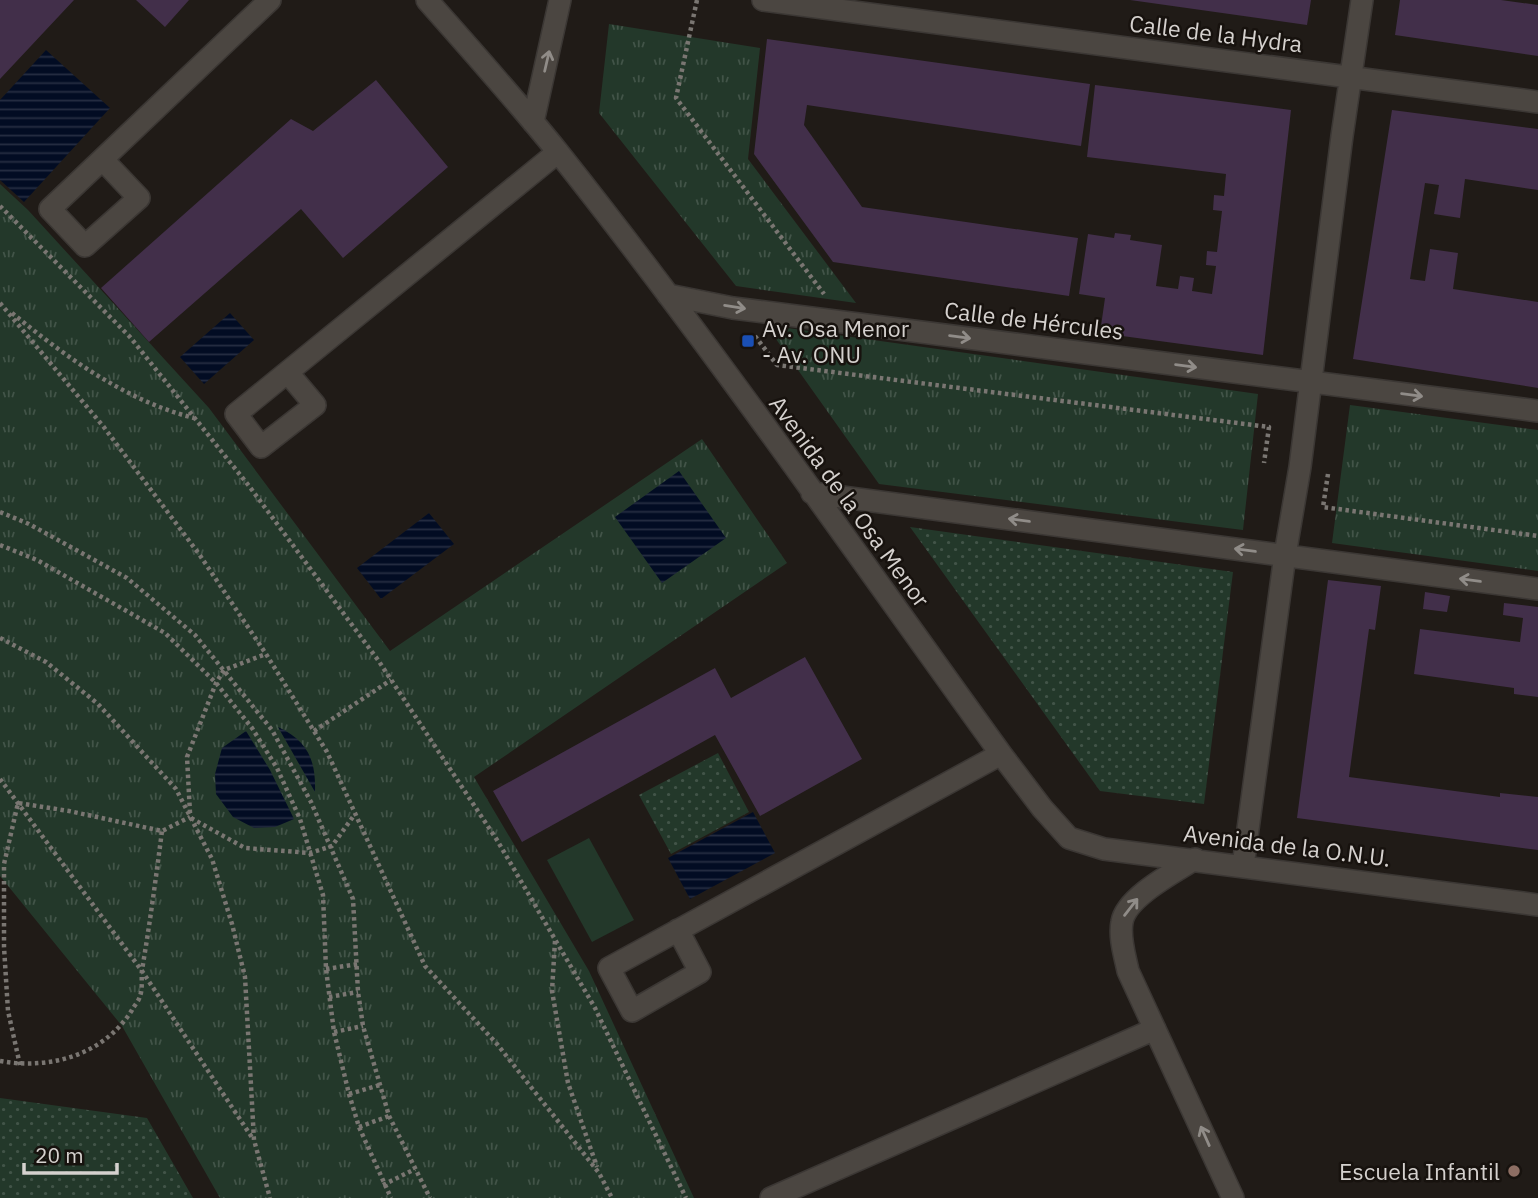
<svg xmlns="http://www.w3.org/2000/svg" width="1538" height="1198" font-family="'IBM Plex Sans',sans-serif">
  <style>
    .grass { fill: url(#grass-dots) }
    .park { fill: url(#park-tufts) }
    .garden { fill: #23382a }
    .water { fill: url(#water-rules) }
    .building { fill: #422f4a }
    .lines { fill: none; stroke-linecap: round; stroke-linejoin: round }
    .minor-casing { stroke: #3b3734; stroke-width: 24 }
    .path { stroke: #7a7672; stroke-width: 4.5; stroke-dasharray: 3.5 3.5; stroke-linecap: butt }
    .minor { stroke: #4b4641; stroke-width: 21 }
    .oneway { stroke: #908c88 }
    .transit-dot { fill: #1a4fb4; stroke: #17120e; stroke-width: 2.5 }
    .education-dot { fill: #8d6e63; stroke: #17120e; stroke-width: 2.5 }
    .labels { text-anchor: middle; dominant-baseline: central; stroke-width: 5; stroke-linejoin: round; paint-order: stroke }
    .street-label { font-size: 23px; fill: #d5d1ce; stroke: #17120e }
    .poi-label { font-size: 23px; fill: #d5d1ce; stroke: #17120e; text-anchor: start }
  </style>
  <defs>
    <pattern id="grass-dots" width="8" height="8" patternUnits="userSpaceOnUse" patternTransform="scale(1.75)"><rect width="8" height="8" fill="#23382a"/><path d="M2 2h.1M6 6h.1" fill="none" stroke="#425448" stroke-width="1.8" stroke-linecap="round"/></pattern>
    <pattern id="park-tufts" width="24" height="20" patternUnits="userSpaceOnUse" patternTransform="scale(1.75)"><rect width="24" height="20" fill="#23382a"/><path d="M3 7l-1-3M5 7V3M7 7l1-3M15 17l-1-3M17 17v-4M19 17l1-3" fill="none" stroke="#425448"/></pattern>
    <pattern id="water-rules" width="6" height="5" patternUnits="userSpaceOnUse" patternTransform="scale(1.75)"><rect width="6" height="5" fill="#020c23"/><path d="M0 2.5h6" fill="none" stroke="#262e42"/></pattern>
  </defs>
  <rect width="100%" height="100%" fill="#201b17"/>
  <!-- grass -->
  <path class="grass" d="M 910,527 L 1233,572 L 1204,804 L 1100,791 Z
    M 718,753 L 749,812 L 671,854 L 639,795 Z
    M 0,1098 L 147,1118 L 193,1198 L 0,1198 Z"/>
  <!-- park -->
  <path class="park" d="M 609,24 L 760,48 L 748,159 L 856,303 L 736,286 L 599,113 Z
    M 0,184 L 28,210 L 209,408 L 390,651 L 702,439 L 787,563 L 474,777 L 589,971 L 694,1198 L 220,1198 L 122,1026 L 0,876 Z
    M 766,325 L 1258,394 L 1243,530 L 879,484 Z
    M 1350,405 L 1538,430 L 1538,571 L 1332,543 Z"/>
  <!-- garden -->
  <path class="garden" d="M 589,838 L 634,920 L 592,942 L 547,860 Z"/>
  <!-- water -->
  <path class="water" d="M 46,50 L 110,108 L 24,202 L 0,180 L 0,100 Z
    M 230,313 L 254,340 L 204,384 L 180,357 Z
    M 679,471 L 726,538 L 662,583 L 615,517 Z
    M 429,513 L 454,544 L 381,599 L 357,568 Z
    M 278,727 C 308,741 316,760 315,792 Z
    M 246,731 L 270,770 L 294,819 L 275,827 L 254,828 L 233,817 L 216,794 L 215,774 L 222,748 Z
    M 753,812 L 775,853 L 690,899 L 668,858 Z"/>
  <!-- building -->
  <path class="building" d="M 0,0 L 74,0 L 0,79 Z
    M 136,0 L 189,0 L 165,27 Z
    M 1130,0 L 1311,0 L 1307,25 Z
    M 1400,0 L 1501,0 L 1538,5 L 1538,56 L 1395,35 Z
    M 767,39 L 1090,84 L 1081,146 L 807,105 L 804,125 L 862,207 L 1078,238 L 1069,296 L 833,262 L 754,154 Z
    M 376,80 L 448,167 L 343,258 L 301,209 L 149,342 L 101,288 L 291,119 L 313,131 Z
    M 1095,85 L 1291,110 L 1263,355 L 1100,333 L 1105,298 L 1079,294 L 1088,234 L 1114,238 L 1115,233 L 1131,235 L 1130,240 L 1162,245 L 1156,286 L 1178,289 L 1180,276 L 1194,278 L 1192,291 L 1212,294 L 1216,266 L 1206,265 L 1207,251 L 1217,252 L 1222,211 L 1213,210 L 1214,195 L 1224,196 L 1226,174 L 1087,157 Z
    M 1392,110 L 1538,129 L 1538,190 L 1465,179 L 1460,218 L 1434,214 L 1439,185 L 1425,183 L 1410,279 L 1425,281 L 1430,249 L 1458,253 L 1453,289 L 1538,302 L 1538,388 L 1353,359 Z
    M 1328,580 L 1381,586 L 1375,630 L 1369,629 L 1349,777 L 1500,797 L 1500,793 L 1538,797 L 1538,850 L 1297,818 Z
    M 1425,592 L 1450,596 L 1447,612 L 1423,609 Z
    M 1504,603 L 1538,607 L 1538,697 L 1514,694 L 1514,688 L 1414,674 L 1420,629 L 1520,642 L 1523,618 L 1503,615 Z
    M 805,657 L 862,759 L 760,816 L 715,735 L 522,842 L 493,791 L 715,668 L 731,698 Z"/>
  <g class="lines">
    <!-- minor casing -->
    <g class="minor-casing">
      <path id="minor" d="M 427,0 C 471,50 516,100 558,152 C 713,347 855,552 1001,754 L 1042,808 L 1069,838 L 1104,849 L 1538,905
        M 763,0 L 1538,102
        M 533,122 L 560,0
        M 103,160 L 139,198 L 85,246 L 50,209 L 270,0
        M 668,295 L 733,308 L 1538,411
        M 288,373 L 315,405 L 261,447 L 236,414 L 558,152
        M 812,493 L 1538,589
        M 1195,859 C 1175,872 1126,897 1122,922 C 1119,938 1125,956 1128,971 L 1233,1198
        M 1243,866 L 1285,555 L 1300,467 L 1342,136 L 1362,0
        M 678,930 L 700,972 L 632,1011 L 609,968 L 1001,754
        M 771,1198 L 1155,1029"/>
    </g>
    <!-- path -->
    <path class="path" d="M 697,0 L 676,98 L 824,294
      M 0,206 L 130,337 L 249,486 L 378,660 L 497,840 L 595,1008 L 686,1198
      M 0,303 L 103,426 L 199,554 L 266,654 L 327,752 L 425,966 L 497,1044 L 599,1173 L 612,1198
      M 12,313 C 66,357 126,401 194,418
      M 755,336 L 777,365 L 1269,427 L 1264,463
      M 1328,474 L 1323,507 L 1538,536
      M 0,512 L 29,524 L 127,578 L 195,635 L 272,730 L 311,802 L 353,899 L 358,992 L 363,1026 L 389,1116 L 430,1198
      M 0,545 L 37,560 L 165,633 L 216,683 L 252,728 L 277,768 L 300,819 L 323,895 L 326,969 L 334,1032 L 349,1094 L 359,1127 L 391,1198
      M 0,638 L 46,662 L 98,704 L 176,789 L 212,859 L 232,924 L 245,977 L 254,1140 L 270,1198
      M 314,731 L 391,680
      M 0,779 L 142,971 L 253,1139
      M 190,813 L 187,757 L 216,683 L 224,670 L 266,654
      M 191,818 L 245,848 L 310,853 L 332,846 L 355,814
      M 555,941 L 552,991 L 568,1083 L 597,1167
      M 326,969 L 358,964
      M 329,997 L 358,992
      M 334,1032 L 363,1026
      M 0,1061 C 50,1070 104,1055 132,1010 C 134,1006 139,1001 140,996 C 143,988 141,978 142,970 C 150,923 156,877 162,831
      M 20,1065 L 8,1011 L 4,947 L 4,864 L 18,803 L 69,811 L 162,831 L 190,817
      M 349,1094 L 380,1085
      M 359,1127 L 389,1116
      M 383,1185 L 415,1169"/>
    <!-- minor -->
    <use href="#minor" class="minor"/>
  </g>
  <!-- one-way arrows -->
  <defs><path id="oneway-shaft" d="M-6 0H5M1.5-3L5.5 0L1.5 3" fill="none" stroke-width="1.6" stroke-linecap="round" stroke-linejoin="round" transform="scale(1.75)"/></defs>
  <g class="oneway">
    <use href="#oneway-shaft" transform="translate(547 61) rotate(-77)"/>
    <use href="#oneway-shaft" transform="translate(735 307) rotate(9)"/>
    <use href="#oneway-shaft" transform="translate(960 337) rotate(7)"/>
    <use href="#oneway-shaft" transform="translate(1186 366) rotate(7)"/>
    <use href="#oneway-shaft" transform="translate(1412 395) rotate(7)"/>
    <use href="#oneway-shaft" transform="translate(1019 520) rotate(-172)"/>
    <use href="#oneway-shaft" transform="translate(1245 550) rotate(-172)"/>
    <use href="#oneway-shaft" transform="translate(1470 580) rotate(-172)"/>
    <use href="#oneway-shaft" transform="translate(1131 907) rotate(-52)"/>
    <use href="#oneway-shaft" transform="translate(1205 1136) rotate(-114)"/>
  </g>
  <!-- markers -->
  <rect class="transit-dot" x="741" y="334" width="14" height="14" rx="3.5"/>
  <circle class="education-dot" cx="1514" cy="1171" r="7"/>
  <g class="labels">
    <!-- street labels -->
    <g class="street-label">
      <text transform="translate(1216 33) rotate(7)">Calle de la Hydra</text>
      <text transform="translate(1034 320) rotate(7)">Calle de Hércules</text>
      <text transform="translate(850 501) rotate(54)">Avenida de la Osa Menor</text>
      <text transform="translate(1287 845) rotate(7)">Avenida de la O.N.U.</text>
    </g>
    <!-- poi labels -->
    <g class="poi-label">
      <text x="762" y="328">Av. Osa Menor<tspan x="762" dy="26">- Av. ONU</tspan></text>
      <text x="1500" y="1171" text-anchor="end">Escuela Infantil</text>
    </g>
  </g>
  <!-- scale -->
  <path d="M24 1163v10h93v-10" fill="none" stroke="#d5d1ce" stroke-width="3.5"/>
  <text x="35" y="1163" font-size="21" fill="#d5d1ce" stroke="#17120e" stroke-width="5" paint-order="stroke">20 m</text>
</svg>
